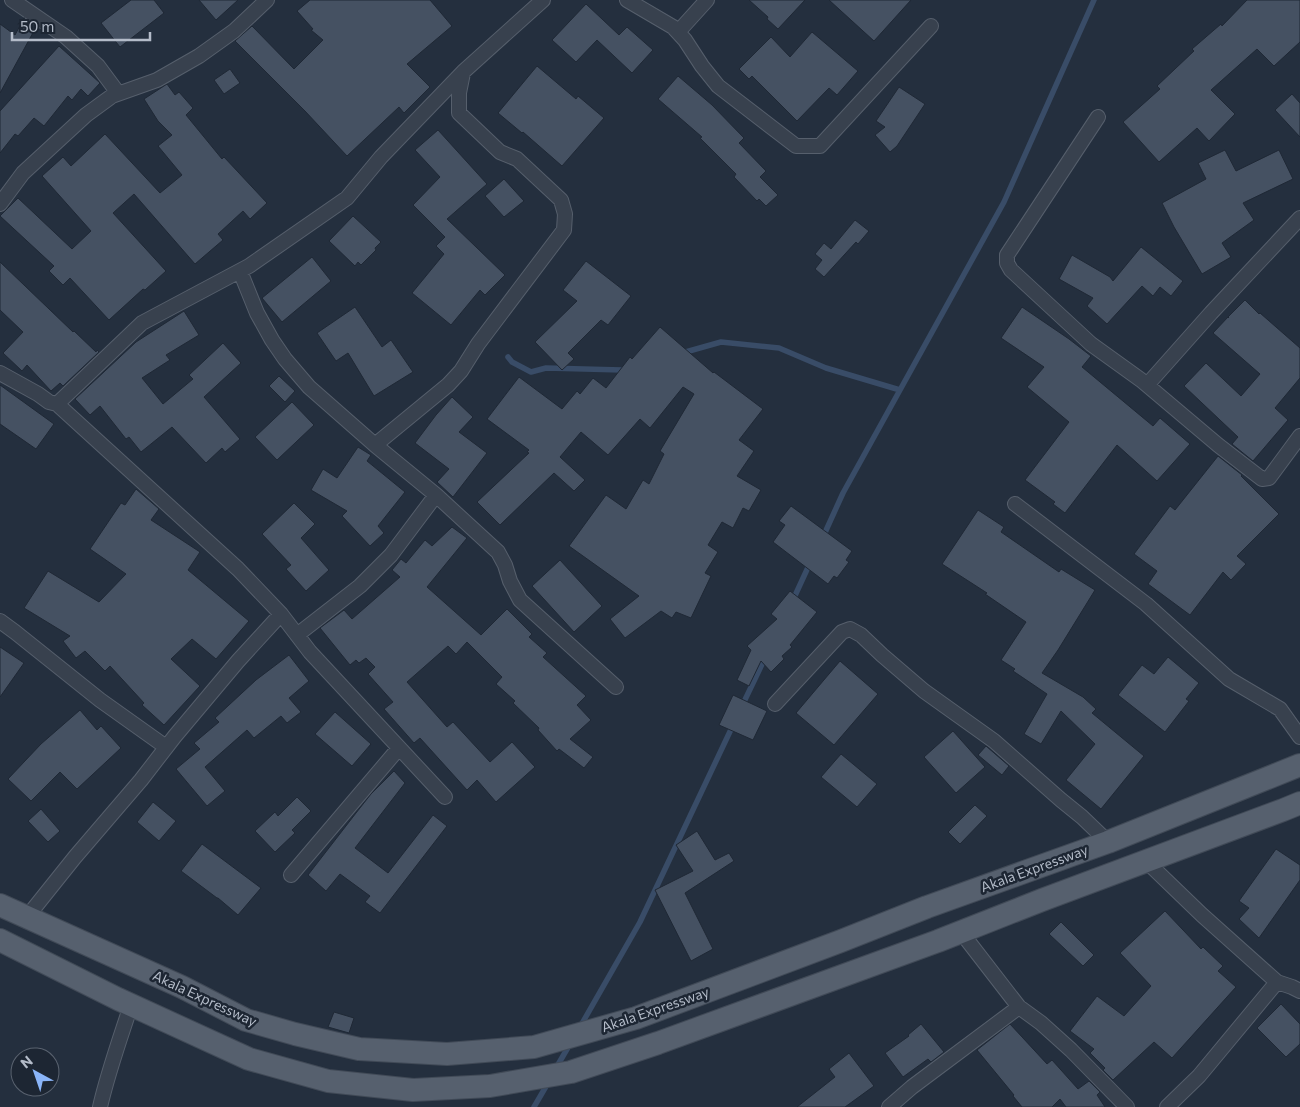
<svg xmlns="http://www.w3.org/2000/svg" width="1300" height="1107" font-family="Commissioner,sans-serif">
  <style>
    .lines { fill: none; stroke-linecap: round; stroke-linejoin: round }
    .stream { stroke: #394c67; stroke-width: 5.5 }
    .building { fill: #455162; stroke: #1f2835 }
    .minor-casing { stroke: #565f6c; stroke-width: 16 }
    .primary-casing { stroke: #414a57; stroke-width: 24 }
    .minor { stroke: #38414e; stroke-width: 14 }
    .primary { stroke: #56606e; stroke-width: 22 }
    .labels { text-anchor: middle; dominant-baseline: central; stroke-width: 5; stroke-linejoin: round; paint-order: stroke }
    .street-label { font-size: 14px; fill: #b4bcc9; stroke: #1d2633 }
  </style>
  <rect width="100%" height="100%" fill="#242f3e"/>
  <g class="lines">
    <!-- stream -->
    <path class="stream" d="M 682,353 L 721,342 L 779,348 L 826,368 L 900,390
      M 508,357 L 512,362 L 531,372 L 546,368 L 622,370 L 627,368
      M 823,537 L 843,493 L 1004,202 L 1094,0
      M 793,600 L 810,563
      M 742,706 L 765,658
      M 580,1027 L 640,922 L 734,723
      M 556,1068 L 570,1044
      M 534,1107 L 548,1083"/>
  </g>
  <!-- building -->
  <path class="building" d="M 131,0 L 154,0 L 164,13 L 120,47 L 101,23 Z
    M 199,0 L 238,0 L 216,20 Z
    M 310,0 L 430,0 L 452,26 L 407,64 L 430,87 L 404,113 L 399,107 L 347,156 L 305,111 L 235,41 L 252,26 L 294,69 L 323,40 L 311,30 L 313,29 L 297,11 Z
    M 749,0 L 805,0 L 778,29 L 767,19 L 768,17 Z
    M 829,0 L 911,0 L 874,41 Z
    M 1247,0 L 1300,0 L 1300,42 L 1274,66 L 1257,49 L 1211,90 L 1235,114 L 1209,141 L 1197,128 L 1159,162 L 1123,122 L 1160,89 L 1157,86 L 1194,51 L 1192,49 L 1221,24 L 1222,26 Z
    M 586,4 L 619,35 L 627,27 L 653,50 L 632,73 L 597,40 L 576,62 L 552,40 Z
    M 22,22 L 35,29 L 0,93 L 0,24 L 15,35 Z
    M 812,32 L 858,71 L 837,95 L 829,88 L 797,121 L 752,76 L 749,79 L 739,69 L 771,37 L 790,57 Z
    M 59,46 L 100,83 L 88,96 L 81,89 L 72,100 L 68,96 L 44,126 L 34,118 L 18,136 L 15,134 L 0,153 L 0,111 Z
    M 537,66 L 576,99 L 578,96 L 604,118 L 562,166 L 523,132 L 522,133 L 498,113 Z
    M 230,69 L 240,83 L 224,94 L 214,80 Z
    M 678,76 L 712,105 L 744,138 L 739,143 L 766,171 L 760,177 L 778,195 L 766,206 L 759,199 L 757,201 L 734,177 L 736,174 L 700,138 L 702,137 L 658,99 Z
    M 167,84 L 175,95 L 179,92 L 193,108 L 186,115 L 222,159 L 224,157 L 267,203 L 250,219 L 243,211 L 218,234 L 223,240 L 195,264 L 134,194 L 113,213 L 166,271 L 145,290 L 143,289 L 109,320 L 70,278 L 63,285 L 49,271 L 54,266 L 0,216 L 18,198 L 72,249 L 91,231 L 42,176 L 63,157 L 71,166 L 105,134 L 160,193 L 182,175 L 158,146 L 172,135 L 158,121 L 144,99 Z
    M 899,87 L 925,104 L 897,146 L 890,152 L 875,135 L 885,127 L 876,121 Z
    M 1292,94 L 1300,103 L 1300,137 L 1275,110 Z
    M 438,130 L 487,184 L 447,219 L 505,275 L 485,295 L 480,290 L 451,325 L 412,293 L 444,254 L 436,246 L 445,237 L 413,205 L 440,177 L 415,150 Z
    M 1225,150 L 1236,171 L 1279,150 L 1293,179 L 1243,203 L 1254,220 L 1222,243 L 1231,257 L 1202,274 L 1174,227 L 1162,203 L 1206,179 L 1198,163 Z
    M 504,179 L 524,201 L 504,217 L 485,196 Z
    M 353,216 L 381,242 L 375,248 L 376,250 L 361,265 L 358,262 L 355,266 L 329,241 Z
    M 855,220 L 869,231 L 858,244 L 856,242 L 824,277 L 815,269 L 822,260 L 815,254 L 824,243 L 831,249 Z
    M 1141,247 L 1183,281 L 1171,296 L 1160,287 L 1153,296 L 1142,286 L 1107,324 L 1087,306 L 1093,298 L 1059,279 L 1072,255 L 1110,277 L 1113,281 Z
    M 312,257 L 331,281 L 282,322 L 262,298 Z
    M 586,261 L 631,296 L 608,325 L 601,320 L 568,353 L 574,359 L 562,370 L 535,342 L 577,301 L 563,290 Z
    M 0,262 L 73,332 L 74,331 L 96,352 L 97,350 L 99,352 L 63,386 L 60,383 L 51,391 L 27,365 L 22,371 L 3,353 L 23,332 L 0,310 Z
    M 1245,300 L 1259,314 L 1260,313 L 1300,348 L 1300,378 L 1275,408 L 1288,420 L 1253,461 L 1232,444 L 1238,437 L 1184,386 L 1206,363 L 1241,396 L 1260,374 L 1213,333 L 1228,317 L 1229,318 L 1228,317 Z
    M 355,307 L 382,347 L 391,340 L 413,372 L 374,396 L 348,353 L 336,361 L 317,333 Z
    M 1022,307 L 1069,339 L 1091,356 L 1082,367 L 1153,426 L 1160,418 L 1190,444 L 1157,481 L 1117,445 L 1065,513 L 1053,504 L 1055,502 L 1025,480 L 1069,422 L 1027,387 L 1044,367 L 1001,338 Z
    M 184,311 L 199,335 L 166,355 L 170,360 L 142,378 L 163,404 L 193,379 L 189,375 L 223,343 L 241,363 L 204,397 L 240,439 L 225,452 L 222,448 L 206,463 L 172,427 L 141,452 L 129,437 L 126,439 L 100,406 L 90,415 L 75,399 L 136,342 Z
    M 660,327 L 713,373 L 714,372 L 763,409 L 739,440 L 754,451 L 737,476 L 761,490 L 749,511 L 743,508 L 733,528 L 722,522 L 708,545 L 718,552 L 705,573 L 711,576 L 691,618 L 676,612 L 672,618 L 661,611 L 625,638 L 610,619 L 639,596 L 569,546 L 606,495 L 626,509 L 643,480 L 649,484 L 664,454 L 660,451 L 694,394 L 683,387 L 650,428 L 640,419 L 608,455 L 581,432 L 560,457 L 585,480 L 574,491 L 554,473 L 500,525 L 477,502 L 529,453 L 527,452 L 529,450 L 487,419 L 519,377 L 562,409 L 577,391 L 580,394 L 593,378 L 606,388 L 630,357 L 632,359 Z
    M 279,376 L 295,391 L 285,402 L 269,386 Z
    M 0,385 L 54,424 L 36,449 L 0,424 Z
    M 452,397 L 473,417 L 459,432 L 487,453 L 453,497 L 437,482 L 449,469 L 415,443 L 436,415 Z
    M 292,402 L 314,425 L 277,460 L 255,437 Z
    M 358,447 L 371,455 L 367,461 L 405,492 L 378,526 L 384,533 L 370,546 L 342,516 L 347,511 L 311,490 L 323,469 L 337,478 Z
    M 1218,456 L 1242,475 L 1241,476 L 1279,514 L 1237,556 L 1246,564 L 1231,580 L 1223,572 L 1190,615 L 1148,584 L 1157,571 L 1134,554 L 1170,506 L 1175,510 Z
    M 136,489 L 159,509 L 151,520 L 200,552 L 188,570 L 249,621 L 216,659 L 192,639 L 171,659 L 200,686 L 164,725 L 142,705 L 144,703 L 110,666 L 105,671 L 85,651 L 76,658 L 63,641 L 70,636 L 24,608 L 48,571 L 99,602 L 126,574 L 90,549 L 121,503 L 125,505 Z
    M 294,503 L 315,524 L 301,538 L 329,570 L 306,591 L 286,569 L 291,565 L 262,534 Z
    M 791,506 L 852,551 L 846,560 L 849,562 L 837,578 L 834,576 L 828,584 L 773,542 L 785,525 L 779,521 Z
    M 978,510 L 1004,527 L 1001,532 L 1059,572 L 1061,569 L 1095,590 L 1058,650 L 1042,673 L 1083,697 L 1096,709 L 1092,713 L 1144,756 L 1101,809 L 1066,780 L 1095,744 L 1061,711 L 1041,744 L 1024,734 L 1047,694 L 1013,671 L 1015,669 L 1001,660 L 1026,622 L 985,594 L 987,593 L 942,564 Z
    M 452,527 L 467,538 L 427,587 L 481,635 L 507,609 L 532,634 L 529,637 L 547,653 L 543,657 L 586,696 L 577,705 L 591,720 L 570,739 L 593,757 L 584,768 L 559,749 L 557,751 L 538,730 L 539,728 L 513,703 L 515,701 L 496,684 L 502,677 L 467,642 L 456,654 L 448,646 L 407,682 L 447,727 L 453,722 L 490,762 L 512,742 L 535,767 L 496,802 L 477,780 L 467,790 L 420,738 L 414,743 L 384,709 L 393,702 L 368,674 L 375,667 L 366,658 L 359,663 L 356,660 L 350,665 L 320,628 L 344,610 L 352,619 L 400,577 L 392,570 L 401,559 L 406,563 L 425,540 L 432,546 Z
    M 560,560 L 602,606 L 574,632 L 532,586 Z
    M 790,591 L 817,612 L 790,645 L 792,647 L 782,656 L 784,659 L 771,672 L 761,661 L 749,686 L 737,680 L 751,650 L 747,646 L 777,619 L 771,614 Z
    M 0,647 L 24,663 L 0,697 Z
    M 289,655 L 309,681 L 289,698 L 301,712 L 287,723 L 281,716 L 254,738 L 247,730 L 205,767 L 225,791 L 207,806 L 176,769 L 200,749 L 194,743 L 219,722 L 215,718 L 256,680 Z
    M 1168,657 L 1199,683 L 1186,699 L 1189,701 L 1165,732 L 1118,695 L 1142,665 L 1154,674 Z
    M 840,661 L 878,694 L 834,745 L 796,713 Z
    M 733,695 L 767,711 L 753,740 L 719,725 Z
    M 80,710 L 97,730 L 101,726 L 121,748 L 77,789 L 60,772 L 31,801 L 8,779 L 41,744 Z
    M 335,712 L 371,744 L 352,766 L 315,734 Z
    M 953,731 L 985,767 L 956,793 L 924,757 Z
    M 986,746 L 1009,766 L 1002,775 L 978,755 Z
    M 841,754 L 877,784 L 857,807 L 821,777 Z
    M 394,771 L 405,783 L 355,848 L 388,873 L 433,815 L 447,826 L 380,913 L 365,902 L 370,896 L 340,874 L 326,891 L 308,875 L 356,813 L 371,794 Z
    M 297,797 L 311,811 L 292,830 L 295,833 L 275,852 L 255,831 L 275,812 L 278,816 Z
    M 153,802 L 176,821 L 159,841 L 137,822 Z
    M 975,805 L 987,816 L 960,844 L 948,832 Z
    M 41,809 L 60,831 L 48,842 L 28,821 Z
    M 697,831 L 715,860 L 729,853 L 734,861 L 685,893 L 713,949 L 691,961 L 655,890 L 693,871 L 676,845 Z
    M 202,844 L 261,888 L 238,915 L 218,898 L 217,898 L 181,871 Z
    M 1276,849 L 1300,865 L 1300,880 L 1259,938 L 1239,919 L 1249,908 L 1239,901 Z
    M 1165,911 L 1201,949 L 1203,947 L 1223,966 L 1218,971 L 1236,987 L 1172,1058 L 1154,1042 L 1113,1080 L 1103,1070 L 1105,1068 L 1090,1053 L 1094,1049 L 1070,1031 L 1097,996 L 1124,1016 L 1151,986 L 1120,953 Z
    M 1061,922 L 1094,955 L 1083,966 L 1049,934 Z
    M 1281,1004 L 1300,1024 L 1300,1044 L 1286,1057 L 1257,1028 Z
    M 334,1012 L 354,1018 L 349,1033 L 328,1027 Z
    M 921,1024 L 944,1052 L 931,1062 L 928,1059 L 903,1077 L 885,1053 L 909,1036 L 908,1035 Z
    M 1010,1024 L 1047,1064 L 1052,1060 L 1078,1089 L 1089,1081 L 1100,1092 L 1097,1095 L 1105,1107 L 1066,1107 L 1060,1099 L 1052,1107 L 1022,1107 L 1013,1096 L 1014,1095 L 977,1050 Z
    M 849,1053 L 874,1086 L 845,1107 L 797,1107 L 835,1077 L 829,1069 Z"/>
  <g class="lines">
    <!-- minor casing -->
    <g class="minor-casing">
      <path id="minor" d="M 12,0 L 66,37 L 98,66 L 118,93
        M 627,0 L 673,27 L 685,40 L 702,66 L 718,86 L 796,146 L 820,146 L 931,26
        M 678,32 L 707,0
        M 1098,117 L 1007,255 L 1007,263 L 1011,270 L 1091,344 L 1141,380 L 1218,445 L 1262,479 L 1269,478 L 1300,436
        M 0,204 L 23,173 L 86,115 L 112,96 L 157,80 L 199,56 L 234,31 L 267,0
        M 240,271 L 257,313 L 272,340 L 285,359 L 309,387 L 375,445 L 436,495 L 498,552 L 505,565 L 510,581 L 520,600 L 616,687
        M 0,373 L 38,394 L 49,402 L 57,404 L 142,323 L 249,266 L 347,198 L 381,157 L 463,72 L 543,0
        M 1147,385 L 1211,313 L 1300,218
        M 57,404 L 238,569 L 281,614 L 310,652 L 445,797
        M 375,445 L 448,385 L 461,371 L 478,344 L 564,230 L 565,214 L 561,200 L 517,159 L 500,152 L 459,113 L 459,93 L 463,73
        M 1015,504 L 1146,604 L 1229,679 L 1280,709 L 1300,737
        M 0,621 L 15,632 L 100,700 L 166,747
        M 297,635 L 360,586 L 391,555 L 436,495
        M 775,704 L 842,632 L 850,629 L 861,635 L 882,655 L 924,691 L 994,741 L 1061,800 L 1082,817 L 1108,842
        M 1146,861 L 1202,915 L 1277,982 L 1292,987 L 1300,991
        M 291,875 L 399,748
        M 27,917 L 75,857 L 141,780 L 175,736 L 238,661 L 281,614
        M 961,932 L 1019,1007 L 1041,1023 L 1071,1050 L 1127,1107
        M 100,1107 C 108,1072 120,1039 131,1005
        M 889,1107 L 912,1087 L 1019,1007
        M 1167,1107 L 1199,1076 L 1277,982"/>
    </g>
    <!-- primary casing -->
    <g class="primary-casing">
      <path id="primary" d="M 0,905 L 182,987 L 246,1020 L 295,1034 L 359,1049 L 447,1054 L 534,1047 L 636,1018 L 841,941 L 927,907 L 1108,842 L 1300,765
        M 0,940 L 118,999 L 249,1059 L 328,1081 L 413,1090 L 490,1086 L 571,1072 L 658,1043 L 938,941 L 1042,900 L 1283,810 L 1300,803"/>
    </g>
    <!-- minor -->
    <use href="#minor" class="minor"/>
    <!-- primary -->
    <use href="#primary" class="primary"/>
  </g>
  <g class="labels">
    <!-- street labels -->
    <g class="street-label">
      <text transform="translate(1034 868) rotate(-20)">Akala Expressway</text>
      <text transform="translate(205 998) rotate(25)">Akala Expressway</text>
      <text transform="translate(655 1009) rotate(-19)">Akala Expressway</text>
    </g>
  </g>
  <!-- north arrow -->
  <g transform="translate(35 1072) rotate(320)"><circle r="24" fill="#1d2633" stroke="#59626f"/>
  <path d="M0-4L9 19L0 12L-9 19Z" fill="#8ab4f8"/>
  <text y="-8" font-size="14" font-weight="bold" text-anchor="middle" fill="#b4bcc9">N</text>
  </g>
  <!-- scale -->
  <path d="M12 32v8h138v-8" fill="none" stroke="#b4bcc9" stroke-width="2.5"/>
  <text x="20" y="32" font-size="15" fill="#b4bcc9" stroke="#1d2633" stroke-width="4" paint-order="stroke">50 m</text>
</svg>
